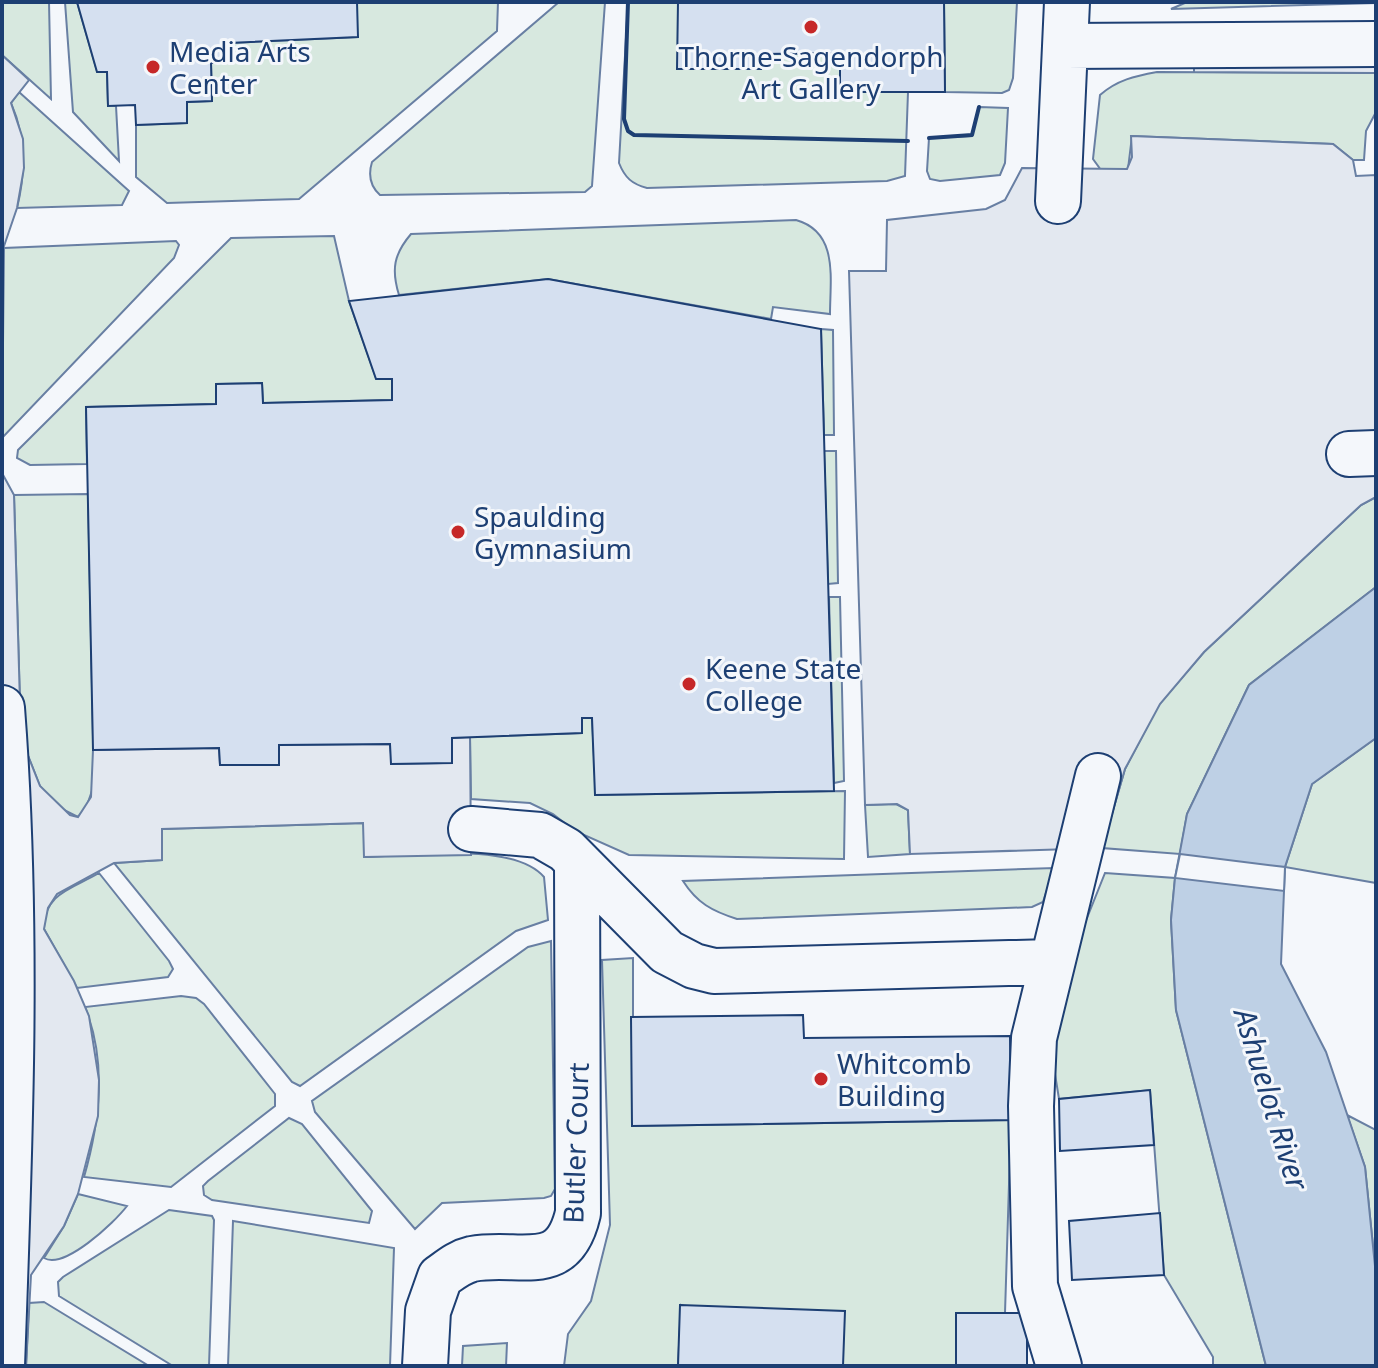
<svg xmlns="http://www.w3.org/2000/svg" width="1378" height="1368" font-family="'Noto Sans',sans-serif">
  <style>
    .green { fill: #d7e8df; stroke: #687fa3; stroke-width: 2 }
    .parking { fill: #e3e8f0; stroke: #687fa3; stroke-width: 2 }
    .water { fill: #bed0e5; stroke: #687fa3; stroke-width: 2 }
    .pier { fill: #f4f7fb; stroke: #687fa3; stroke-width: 2 }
    .building { fill: #d5e0f0; stroke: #1d3f73; stroke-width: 2 }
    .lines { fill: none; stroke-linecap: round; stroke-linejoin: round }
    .minor-casing { stroke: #1d3f73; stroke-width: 48 }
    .minor { stroke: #f4f7fb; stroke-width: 44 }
    .wall { stroke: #1d3f73; stroke-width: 4 }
    .poi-dot { fill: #c62828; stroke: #f4f7fb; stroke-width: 3 }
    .labels { text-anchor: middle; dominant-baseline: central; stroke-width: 6; stroke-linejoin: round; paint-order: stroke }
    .poi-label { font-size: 28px; fill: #1d3f73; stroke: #f4f7fb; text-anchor: start }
    .street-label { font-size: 28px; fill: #1d3f73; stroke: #f4f7fb }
    .water-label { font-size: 30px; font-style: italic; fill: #1d3f73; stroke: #f4f7fb }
  </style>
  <rect width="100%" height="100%" fill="#f4f7fb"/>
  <!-- green -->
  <path class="green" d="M 2,2 L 49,2 L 51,99 L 2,55 Z
    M 65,2 L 77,2 L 97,71 L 107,72 L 108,105 L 116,106 L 119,161 L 73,112 Z
    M 357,2 L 498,2 L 497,31 L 299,199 L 167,203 L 136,177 L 136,125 L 187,123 L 187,102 L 212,101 L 211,63 L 221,63 L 229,43 L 357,37 Z
    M 559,2 L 605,2 L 592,186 L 585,192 L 380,195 C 370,186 368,175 372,162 Z
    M 628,2 L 678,2 L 678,69 L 761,69 L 761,54 L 840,53 L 841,92 L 908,92 L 905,176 L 887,181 L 647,188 C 632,184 625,178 619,163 Z
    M 944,2 L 1017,2 L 1013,78 L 1009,90 L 1002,93 L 945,92 Z
    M 1187,2 L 1376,2 L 1376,3 L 1171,9 Z
    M 1157,72 L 1376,73 L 1376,112 L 1366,131 L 1364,160 L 1353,160 L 1333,144 L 1132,136 L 1128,169 L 1101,170 L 1093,159 L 1100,95 C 1117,80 1135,76 1157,72 Z
    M 19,92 L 129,191 L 122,205 L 17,208 C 26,172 26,137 11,103 Z
    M 979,107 L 1008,108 L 1005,163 L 1000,175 L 940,181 L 930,179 L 927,171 L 929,138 L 972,136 Z
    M 796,220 C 839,232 830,279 830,314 L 773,307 L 771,319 L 548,279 L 399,295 C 391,269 394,254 411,234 Z
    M 334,236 L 349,301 L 376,378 L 392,379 L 392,400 L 263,403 L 262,383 L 217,384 L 216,404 L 86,407 L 87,464 L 30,465 L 17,458 L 18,450 L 231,238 Z
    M 176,241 L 179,245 L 174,258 L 2,438 L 4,248 Z
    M 821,329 L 833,330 L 834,435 L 824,435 Z
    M 824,451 L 836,451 L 838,583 L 828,584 Z
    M 88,494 L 94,785 L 86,808 L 78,817 L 56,806 L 40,786 L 21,738 L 14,495 Z
    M 1376,497 L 1376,587 L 1249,685 L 1187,814 L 1180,854 L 1102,848 L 1125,769 L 1159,704 L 1204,652 L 1361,505 Z
    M 829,597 L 840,597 L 844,781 L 834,783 Z
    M 582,718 L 592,718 L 596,795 L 845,791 L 844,859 L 629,855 L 575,831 L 553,814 L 530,803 L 471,799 L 470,737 L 581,733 Z
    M 1376,738 L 1376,883 L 1285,867 L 1312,784 Z
    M 896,804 L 908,810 L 910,854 L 868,857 L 865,805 Z
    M 364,823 L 365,857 C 410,856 513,841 544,877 L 548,920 L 516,931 L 300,1086 L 292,1082 L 114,863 L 162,860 L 161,829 Z
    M 1054,868 L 1043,902 L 1032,907 L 737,919 C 712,911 697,903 683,881 Z
    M 99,873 L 169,961 L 173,969 L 168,977 L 77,988 L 44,929 C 43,893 74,888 99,873 Z
    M 1105,873 L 1175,878 L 1171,920 L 1176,1010 L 1266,1366 L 1213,1366 L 1213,1357 L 1164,1275 L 1150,1090 L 1059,1099 L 1050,1043 L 1067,968 Z
    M 551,941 L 555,1189 L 551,1196 L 544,1198 L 442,1203 L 415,1229 L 315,1112 L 312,1101 L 528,947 Z
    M 633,958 L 633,1126 L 1011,1120 L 1005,1313 L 956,1366 L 843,1366 L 681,1305 L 678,1366 L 564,1366 L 568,1334 L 591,1301 L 610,1225 L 602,960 Z
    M 181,996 L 196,998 L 204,1004 L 275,1094 L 275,1106 L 171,1187 L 84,1177 C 100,1121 107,1062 85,1007 Z
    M 1347,1115 L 1376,1130 L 1376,1276 L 1365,1167 Z
    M 289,1118 L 302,1124 L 372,1211 L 369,1223 L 212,1200 L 204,1195 L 203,1186 L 208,1181 Z
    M 78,1194 L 127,1206 C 114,1223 64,1270 44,1258 L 64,1226 Z
    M 169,1210 L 212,1216 L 214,1220 L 209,1366 L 173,1366 L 59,1296 L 58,1282 L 63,1277 Z
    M 233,1221 L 394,1248 L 390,1366 L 228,1366 Z
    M 44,1302 L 149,1366 L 26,1366 L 29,1303 Z
    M 507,1343 L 506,1366 L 462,1366 L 463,1346 Z"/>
  <!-- parking -->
  <path class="parking" d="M 1376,44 L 1376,73 L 1194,72 L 1194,45 Z
    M 2,55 L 29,80 L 11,103 L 23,139 L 24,168 L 17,208 L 2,252 Z
    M 1131,136 L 1333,144 L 1353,160 L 1356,176 L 1376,175 L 1376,497 L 1361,505 L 1204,652 L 1160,704 L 1125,769 L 1102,848 L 910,854 L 908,810 L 897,804 L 865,805 L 849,271 L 886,271 L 887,220 L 986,209 L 1005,200 L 1022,168 L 1127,169 L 1132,157 Z
    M 2,473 L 14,495 L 21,738 L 40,786 L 70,815 L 78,817 L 91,797 L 93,750 L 219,748 L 220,765 L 279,765 L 279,745 L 390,744 L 392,764 L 443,763 L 452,763 L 452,738 L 470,737 L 471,855 L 364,857 L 363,823 L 162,829 L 162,860 L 114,863 L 57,894 L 48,908 L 44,929 L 74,981 L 89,1016 L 99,1080 L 98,1116 L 78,1194 L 64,1226 L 31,1275 L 26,1366 L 2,1366 Z"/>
  <!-- water -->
  <path class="water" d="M 1376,587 L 1376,738 L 1312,784 L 1285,867 L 1281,964 L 1326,1052 L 1365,1167 L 1376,1276 L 1376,1366 L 1266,1366 L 1176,1010 L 1171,920 L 1175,878 L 1187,814 L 1249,685 Z"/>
  <!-- pier -->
  <path class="pier" d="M 1180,854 L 1285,867 L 1284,891 L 1175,878 Z"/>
  <!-- building -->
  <path class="building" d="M 77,2 L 357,2 L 358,37 L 229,43 L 221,63 L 211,63 L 212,101 L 187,102 L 187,123 L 136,125 L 135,105 L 108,106 L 107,72 L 97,72 Z
    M 678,2 L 944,2 L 945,92 L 840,92 L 840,53 L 761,54 L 761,69 L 677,69 Z
    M 548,279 L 821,329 L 834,791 L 595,795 L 592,718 L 582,718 L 582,733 L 452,738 L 452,763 L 391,764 L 390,744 L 279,745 L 279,765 L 220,765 L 219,748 L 93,750 L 86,407 L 216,404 L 216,384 L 262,383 L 263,403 L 392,400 L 392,379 L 376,379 L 349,301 Z
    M 803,1015 L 804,1038 L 1010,1036 L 1011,1120 L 632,1126 L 631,1017 Z
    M 1150,1090 L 1154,1145 L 1060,1151 L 1059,1099 Z
    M 1160,1213 L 1164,1275 L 1072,1280 L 1069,1221 Z
    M 680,1305 L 845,1311 L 843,1366 L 678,1366 Z
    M 956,1313 L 1027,1313 L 1027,1366 L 956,1366 Z"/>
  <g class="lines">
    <!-- minor casing -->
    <g class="minor-casing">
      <path id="minor" d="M 1065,46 L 1376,44
        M 1058,201 L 1067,2
        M 1349,454 L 1376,453
        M 2,708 C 19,926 10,1147 2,1366
        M 471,829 L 540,835 L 566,850 L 667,952 L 694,966 L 714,971 L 1050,962
        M 425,1366 L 428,1311 L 440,1277 C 450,1270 459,1262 472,1259 C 521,1250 563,1278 578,1213 L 577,861
        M 1059,1366 L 1035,1286 L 1031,1106 L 1034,1038 L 1098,776"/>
    </g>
    <!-- minor -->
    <use href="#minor" class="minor"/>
    <!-- wall -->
    <path class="wall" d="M 628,2 L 624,119 L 628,131 L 634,135 L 908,141
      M 929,138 L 972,135 L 979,107"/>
  </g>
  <!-- markers -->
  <g class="poi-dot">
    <circle cx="811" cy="27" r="8"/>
    <circle cx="153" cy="67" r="8"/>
    <circle cx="458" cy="532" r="8"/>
    <circle cx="689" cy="684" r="8"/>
    <circle cx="821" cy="1079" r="8"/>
  </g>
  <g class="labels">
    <!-- poi labels -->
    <g class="poi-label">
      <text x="169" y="51">Media Arts<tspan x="169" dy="32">Center</tspan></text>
      <text x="811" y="56" text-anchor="middle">Thorne-Sagendorph<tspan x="811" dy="32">Art Gallery</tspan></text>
      <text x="474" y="516">Spaulding<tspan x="474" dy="32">Gymnasium</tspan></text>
      <text x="705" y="668">Keene State<tspan x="705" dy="32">College</tspan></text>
      <text x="837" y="1063">Whitcomb<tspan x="837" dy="32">Building</tspan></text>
    </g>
    <!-- street labels -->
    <g class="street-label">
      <text transform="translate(575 1143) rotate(-88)">Butler Court</text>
    </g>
    <!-- water labels -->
    <g class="water-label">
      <text transform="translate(1272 1099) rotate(73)">Ashuelot River</text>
    </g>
  </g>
  <!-- border -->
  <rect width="1378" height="1368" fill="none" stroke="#1d3f73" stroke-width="8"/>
</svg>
